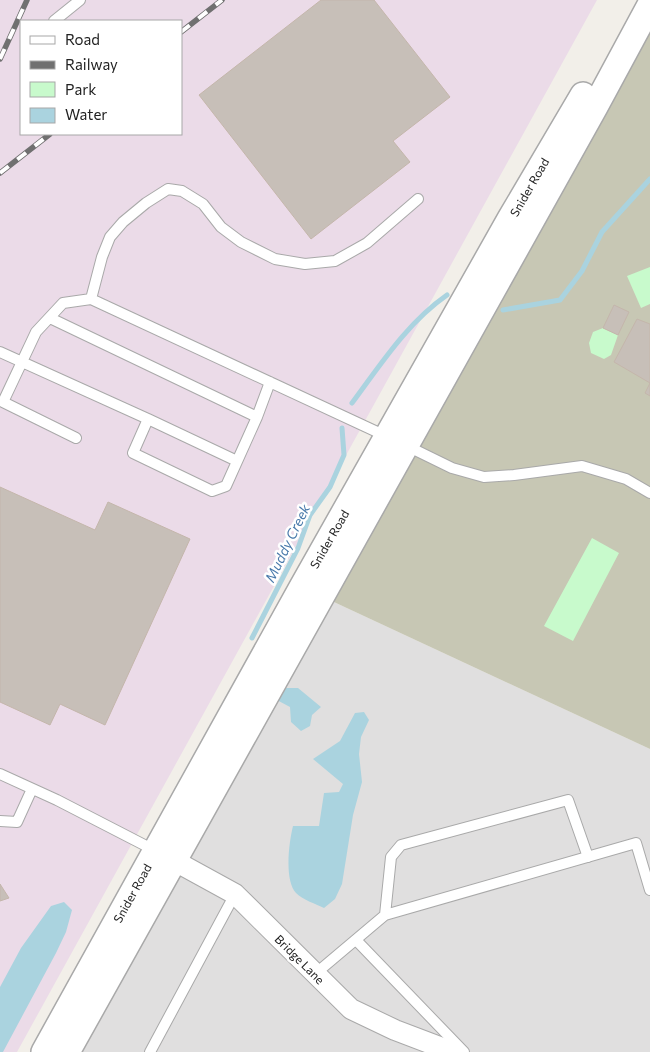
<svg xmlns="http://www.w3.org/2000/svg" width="650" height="1052" font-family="Commissioner,sans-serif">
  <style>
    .residential { fill: #e0dfdf }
    .industrial { fill: #ebdbe8; fill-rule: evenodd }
    .construction { fill: #c7c7b4 }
    .park { fill: #c8facc }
    .water { fill: #aad3df }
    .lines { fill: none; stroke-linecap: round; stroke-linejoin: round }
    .stream { stroke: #aad3df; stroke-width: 5 }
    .building { fill: #c7bfb8; stroke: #c4b6ab }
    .service-casing { stroke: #a9a9a9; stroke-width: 12 }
    .minor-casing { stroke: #a9a9a9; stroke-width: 22 }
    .tertiary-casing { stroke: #a9a9a9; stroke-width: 28 }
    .service { stroke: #fff; stroke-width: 10 }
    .minor { stroke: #fff; stroke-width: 20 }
    .tertiary { stroke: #fff; stroke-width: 25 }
    .rail-casing { stroke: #707070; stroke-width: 5.5 }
    .rail { stroke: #fff; stroke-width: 4; stroke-dasharray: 11; stroke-linecap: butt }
    .labels { text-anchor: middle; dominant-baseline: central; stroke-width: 5; stroke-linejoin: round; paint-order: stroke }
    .street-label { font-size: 12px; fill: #222; stroke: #fff }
    .water-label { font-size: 14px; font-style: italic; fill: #4a7aab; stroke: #fff }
  </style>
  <rect width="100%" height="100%" fill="#f2efe9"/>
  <!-- residential -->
  <path class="residential" d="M 321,596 L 650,749 L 650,1052 L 67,1052 Z"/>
  <!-- industrial -->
  <path class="industrial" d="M 0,0 L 597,0 L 17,1052 L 0,1052 ZM 21,21 L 181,21 L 181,134 L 21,134 Z"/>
  <!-- construction -->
  <path class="construction" d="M 650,5 L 650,749 L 321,596 Z"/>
  <!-- park -->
  <path class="park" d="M 650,267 L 650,304 L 641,308 L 627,276 Z
    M 603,328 L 618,335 L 611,355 L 604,359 L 591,353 L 589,343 L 593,332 Z
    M 592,538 L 619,553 L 573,641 L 544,626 Z"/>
  <!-- water -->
  <path class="water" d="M 285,688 L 298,688 L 321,707 L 312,715 L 310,726 L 301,731 L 291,722 L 290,707 L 275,699 Z
    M 364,712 L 369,720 L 361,737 L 359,754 L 362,782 L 353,815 L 342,884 L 335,899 L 324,908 C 316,904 303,900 296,893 C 284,880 289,842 293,826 L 319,826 L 324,793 L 339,792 L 343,784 L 313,759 L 340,741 L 355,713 Z
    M 64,902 L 72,910 L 66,932 L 56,953 L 3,1052 L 0,1052 L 0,987 L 21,948 L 51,906 Z"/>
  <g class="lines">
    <!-- stream -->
    <path class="stream" d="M 503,310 L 560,300 L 582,271 L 602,232 L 650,179
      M 352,403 C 381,364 407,323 447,295
      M 252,638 L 298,548 L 310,515 L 330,487 L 344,455 L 342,428"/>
  </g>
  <!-- building -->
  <path class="building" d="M 321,0 L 374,0 L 450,97 L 393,141 L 410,162 L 311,239 L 199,95 Z
    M 614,305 L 629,312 L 618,335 L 603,328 Z
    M 637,319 L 650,324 L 650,396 L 645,393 L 650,383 L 614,362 Z
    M 0,487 L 95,530 L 108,502 L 190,539 L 105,725 L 60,704 L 50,725 L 0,702 Z
    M 0,884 L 9,898 L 0,901 Z"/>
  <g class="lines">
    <!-- service casing -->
    <g class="service-casing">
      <path id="service" d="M 54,21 L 80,0
        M 91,299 L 102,257 L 110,237 L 123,222 L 146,203 L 168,189 L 182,191 L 203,204 L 221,227 L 241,242 L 275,259 L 305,264 L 335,261 L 367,243 L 418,199
        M 0,352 L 148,419 L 133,453 L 212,491 L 226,486 L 257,417 L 50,318
        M 257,417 L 270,382
        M 148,419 L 237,461
        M 76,438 L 3,402 L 36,332 L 63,303 L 91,299 L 388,437
        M 405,445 L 452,468 L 484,477 L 514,475 L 582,466 L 626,479 L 650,493
        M 0,774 L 57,800 L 156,851
        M 0,821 L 17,822 L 32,789
        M 385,915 L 391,857 L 401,845 L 568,800 L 588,857
        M 356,940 L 464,1052
        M 315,974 L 385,915 L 636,843 L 650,890
        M 150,1052 L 235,894"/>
    </g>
    <!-- minor casing -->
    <g class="minor-casing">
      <path id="minor" d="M 162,854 L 235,894 L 351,1009 L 395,1030 L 453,1052"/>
    </g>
    <!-- tertiary casing -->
    <g class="tertiary-casing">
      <path id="tertiary" d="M 44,1052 L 302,587 L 510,219 L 583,95
        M 67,1052 L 595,107 L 650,5"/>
    </g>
    <!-- service -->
    <use href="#service" class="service"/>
    <!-- minor -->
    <use href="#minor" class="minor"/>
    <!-- tertiary -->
    <use href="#tertiary" class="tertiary"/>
    <!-- rail casing -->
    <g class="rail-casing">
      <path id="rail" d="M 181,32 L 222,0
        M 0,59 L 27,0
        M 0,173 L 50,134"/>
    </g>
    <!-- rail -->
    <use href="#rail" class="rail"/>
  </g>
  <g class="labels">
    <!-- street labels -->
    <g class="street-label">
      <text transform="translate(529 187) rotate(-60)">Snider Road</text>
      <text transform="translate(329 539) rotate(-60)">Snider Road</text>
      <text transform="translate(132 893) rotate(-61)">Snider Road</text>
      <text transform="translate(300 959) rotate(45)">Bridge Lane</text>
    </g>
    <!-- water labels -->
    <g class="water-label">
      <text transform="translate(287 543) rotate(-64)">Muddy Creek</text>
    </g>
  </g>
  <!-- legend -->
  <rect x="20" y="20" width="162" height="115" fill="#ffffff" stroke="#a7a7a7"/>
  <rect x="30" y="36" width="25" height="8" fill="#ffffff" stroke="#a7a7a7"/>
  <text x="65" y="45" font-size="15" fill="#222222">Road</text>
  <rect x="30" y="61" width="25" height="8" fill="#707070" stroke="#a7a7a7"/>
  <text x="65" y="70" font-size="15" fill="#222222">Railway</text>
  <rect x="30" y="82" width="25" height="15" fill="#c8facc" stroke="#a7a7a7"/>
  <text x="65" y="95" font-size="15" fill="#222222">Park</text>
  <rect x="30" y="108" width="25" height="15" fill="#aad3df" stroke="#a7a7a7"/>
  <text x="65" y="120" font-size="15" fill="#222222">Water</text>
</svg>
